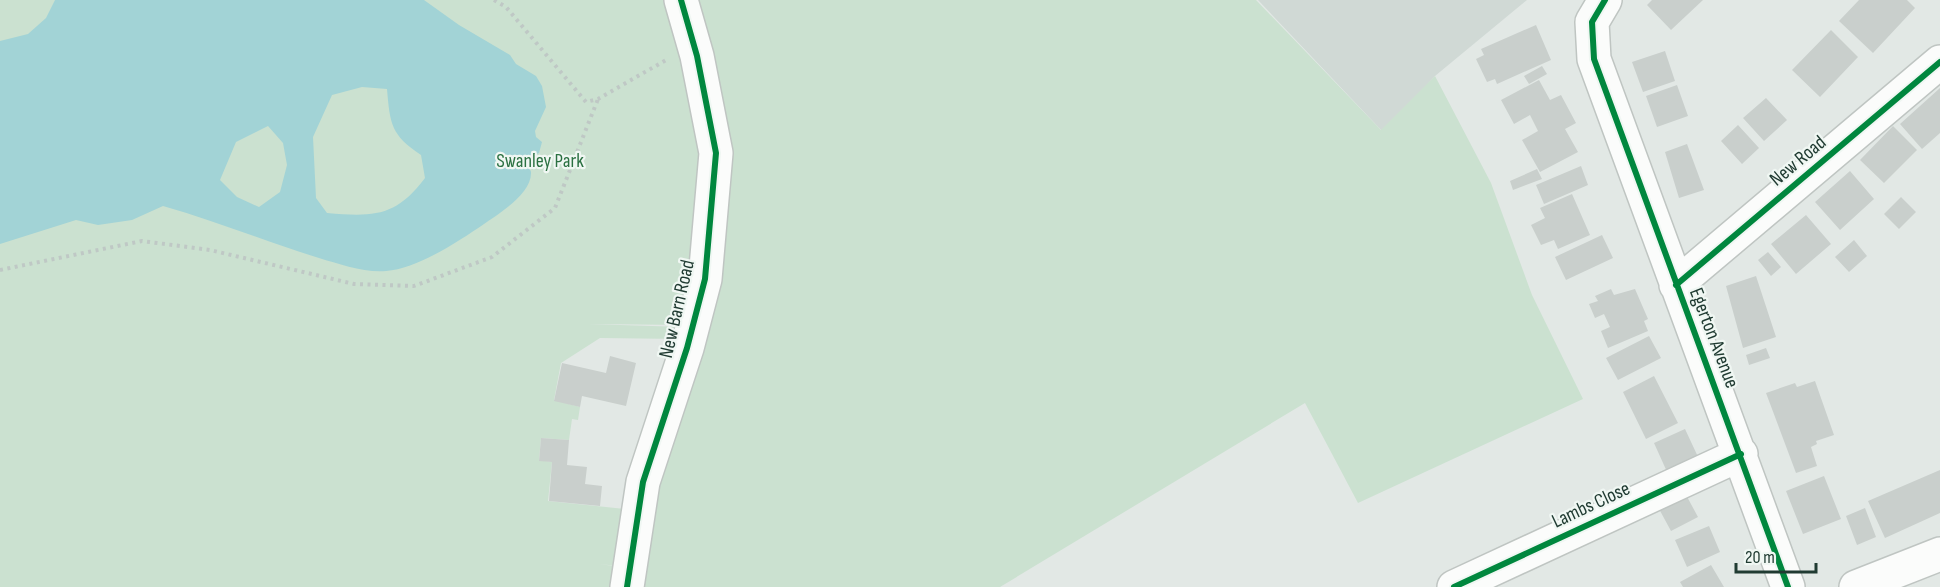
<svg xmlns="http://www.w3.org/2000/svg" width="1940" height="587" font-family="'Sofia Sans Condensed',sans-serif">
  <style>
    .built { fill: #d0d9d5 }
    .green { fill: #cbe1d0 }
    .water { fill: #a2d3d6; fill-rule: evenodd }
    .building { fill: #c9cfcc }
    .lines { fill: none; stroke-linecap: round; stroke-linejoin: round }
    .minor-casing { stroke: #bfc5c2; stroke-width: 36 }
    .path { stroke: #bfc8c5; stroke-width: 4; stroke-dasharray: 3 4.5; stroke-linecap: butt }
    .minor { stroke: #fbfcfb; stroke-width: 33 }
    .cycleway-casing { stroke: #f0f7f3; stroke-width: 10 }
    .cycleway { stroke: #00873e; stroke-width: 6 }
    .labels { text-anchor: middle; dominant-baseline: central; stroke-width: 4.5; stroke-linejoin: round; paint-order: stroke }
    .park-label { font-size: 20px; fill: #2b7142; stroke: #f0f7f3 }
    .street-label { font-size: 20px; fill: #203b32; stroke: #f0f7f3 }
  </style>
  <rect width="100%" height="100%" fill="#e2e8e5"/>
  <!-- built -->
  <path class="built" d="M 1258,0 L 1527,0 L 1435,76 L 1384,133 Z"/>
  <!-- green -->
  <path class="green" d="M 0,0 L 671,0 L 707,160 L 685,325 L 588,324 L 684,327 L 681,339 L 600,338 L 561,363 L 554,400 L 580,407 L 578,420 L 572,419 L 569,440 L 541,438 L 539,460 L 552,462 L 548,501 L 625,509 L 618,566 L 599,564 L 622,567 L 620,587 L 0,587 Z
    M 691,0 L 1256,0 L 1381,130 L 1435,76 L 1491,183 L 1532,295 L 1583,399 L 1358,503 L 1305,403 L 1000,587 L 634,587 L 642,534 L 713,283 Z"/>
  <!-- water -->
  <path class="water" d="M 55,0 L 424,0 L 459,25 L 510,55 L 516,64 L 536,76 L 542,86 L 546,107 L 535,131 L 536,137 L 542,142 L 539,153 L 527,159 C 527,164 530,168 531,172 C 532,194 498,214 484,224 C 459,241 417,269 386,271 C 365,273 339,264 319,258 C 267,242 216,221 163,206 L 132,220 L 98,225 L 76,220 L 0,244 L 0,41 L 28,34 L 46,18 ZM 362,87 L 387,89 C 390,124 391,135 421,155 L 425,178 C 396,217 373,217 327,213 L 316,198 L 313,137 L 332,95 ZM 268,126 L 283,143 L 287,165 L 280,192 L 259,207 L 237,197 L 220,180 L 236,142 Z"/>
  <!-- building -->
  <path class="building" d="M 1652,0 L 1703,0 L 1671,30 L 1647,5 Z
    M 1859,0 L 1907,0 L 1915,8 L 1873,53 L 1839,21 Z
    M 1536,25 L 1551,60 L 1497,84 L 1495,79 L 1487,82 L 1476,59 L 1484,55 L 1481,49 Z
    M 1831,30 L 1858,57 L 1820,97 L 1792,70 Z
    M 1665,51 L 1675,81 L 1643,92 L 1632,62 Z
    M 1542,66 L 1547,74 L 1529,84 L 1524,76 Z
    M 1539,80 L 1550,100 L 1561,95 L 1576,123 L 1565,129 L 1578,152 L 1540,172 L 1522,140 L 1538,131 L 1530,115 L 1514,124 L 1501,100 Z
    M 1677,85 L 1688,116 L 1657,127 L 1646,96 Z
    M 1940,88 L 1940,133 L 1922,149 L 1900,124 Z
    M 1766,98 L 1787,120 L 1764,141 L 1743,118 Z
    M 1738,125 L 1759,148 L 1742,164 L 1721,141 Z
    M 1893,126 L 1917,150 L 1884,183 L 1860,160 Z
    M 1687,144 L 1704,190 L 1679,198 L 1665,152 Z
    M 1581,166 L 1588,185 L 1544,204 L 1536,185 Z
    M 1537,169 L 1542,179 L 1513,190 L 1510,181 Z
    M 1850,171 L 1874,199 L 1840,230 L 1815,202 Z
    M 1572,194 L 1590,235 L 1558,249 L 1554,240 L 1541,245 L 1531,225 L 1545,218 L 1540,208 Z
    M 1901,197 L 1916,212 L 1899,229 L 1884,214 Z
    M 1806,215 L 1831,244 L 1796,274 L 1771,244 Z
    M 1602,235 L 1613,258 L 1566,280 L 1555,257 Z
    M 1854,240 L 1867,256 L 1849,272 L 1835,257 Z
    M 1768,252 L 1781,267 L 1771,276 L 1758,260 Z
    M 1756,276 L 1776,337 L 1743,348 L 1726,286 Z
    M 1611,289 L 1614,295 L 1635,289 L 1648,319 L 1644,321 L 1648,331 L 1608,348 L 1601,331 L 1610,327 L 1604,314 L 1595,318 L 1589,304 L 1598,301 L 1595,296 Z
    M 1649,336 L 1661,358 L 1618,380 L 1606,358 Z
    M 1766,348 L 1770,358 L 1749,365 L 1746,355 Z
    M 610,356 L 636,363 L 626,406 L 582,396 L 580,407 L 554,401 L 562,363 L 606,373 Z
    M 1654,376 L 1678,423 L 1646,439 L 1623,392 Z
    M 1815,381 L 1834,435 L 1816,441 L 1817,444 L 1811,447 L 1817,466 L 1796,473 L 1766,393 L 1795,383 L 1797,387 Z
    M 1685,429 L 1699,459 L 1668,474 L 1654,443 Z
    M 541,438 L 569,440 L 567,465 L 587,467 L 585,484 L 602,486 L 600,506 L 549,501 L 552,462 L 539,461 Z
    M 1940,470 L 1940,513 L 1885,538 L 1868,501 Z
    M 1824,476 L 1841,519 L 1803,534 L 1786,491 Z
    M 1685,493 L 1698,517 L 1671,531 L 1658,507 Z
    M 1865,508 L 1876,537 L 1857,545 L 1846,516 Z
    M 1709,526 L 1720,552 L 1687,567 L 1675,540 Z
    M 1711,565 L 1724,587 L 1683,587 L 1680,582 Z"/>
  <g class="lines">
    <!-- minor casing -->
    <g class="minor-casing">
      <path id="minor" d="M 1605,0 L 1592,22 L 1594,59 L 1788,587
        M 1676,285 L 1940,62
        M 627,587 L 643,482 L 687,348 L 705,279 L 716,153 L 697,56 L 681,0
        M 1454,587 L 1741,454
        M 1856,587 L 1940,554"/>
    </g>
    <!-- path -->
    <path class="path" d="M 494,0 L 506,7 L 586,102 L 598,99 L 666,60
      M 0,270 L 142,241 L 210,250 L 354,284 L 414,286 L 492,257 L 555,208 L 598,99"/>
    <!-- minor -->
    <use href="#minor" class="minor"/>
    <!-- cycleway casing -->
    <g class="cycleway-casing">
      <path id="cycleway" d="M 1605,0 L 1592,22 L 1594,59 L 1788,587
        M 1676,285 L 1940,62
        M 627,587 L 643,482 L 687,348 L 705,279 L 716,153 L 697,56 L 681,0
        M 1454,587 L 1741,454"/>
    </g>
    <!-- cycleway -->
    <use href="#cycleway" class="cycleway"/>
  </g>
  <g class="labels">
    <!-- park labels -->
    <g class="park-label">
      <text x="540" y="161">Swanley Park</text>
    </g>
    <!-- street labels -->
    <g class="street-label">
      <text transform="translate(1798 161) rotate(-40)">New Road</text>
      <text transform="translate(677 309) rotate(-77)">New Barn Road</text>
      <text transform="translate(1714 338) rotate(69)">Egerton Avenue</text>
      <text transform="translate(1591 505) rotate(-25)">Lambs Close</text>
    </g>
  </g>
  <!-- scale -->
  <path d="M1736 563v9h80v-9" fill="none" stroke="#203b32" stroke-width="3"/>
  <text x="1745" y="563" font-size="18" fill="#203b32" stroke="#f0f7f3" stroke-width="4.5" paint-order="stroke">20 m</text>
</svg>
